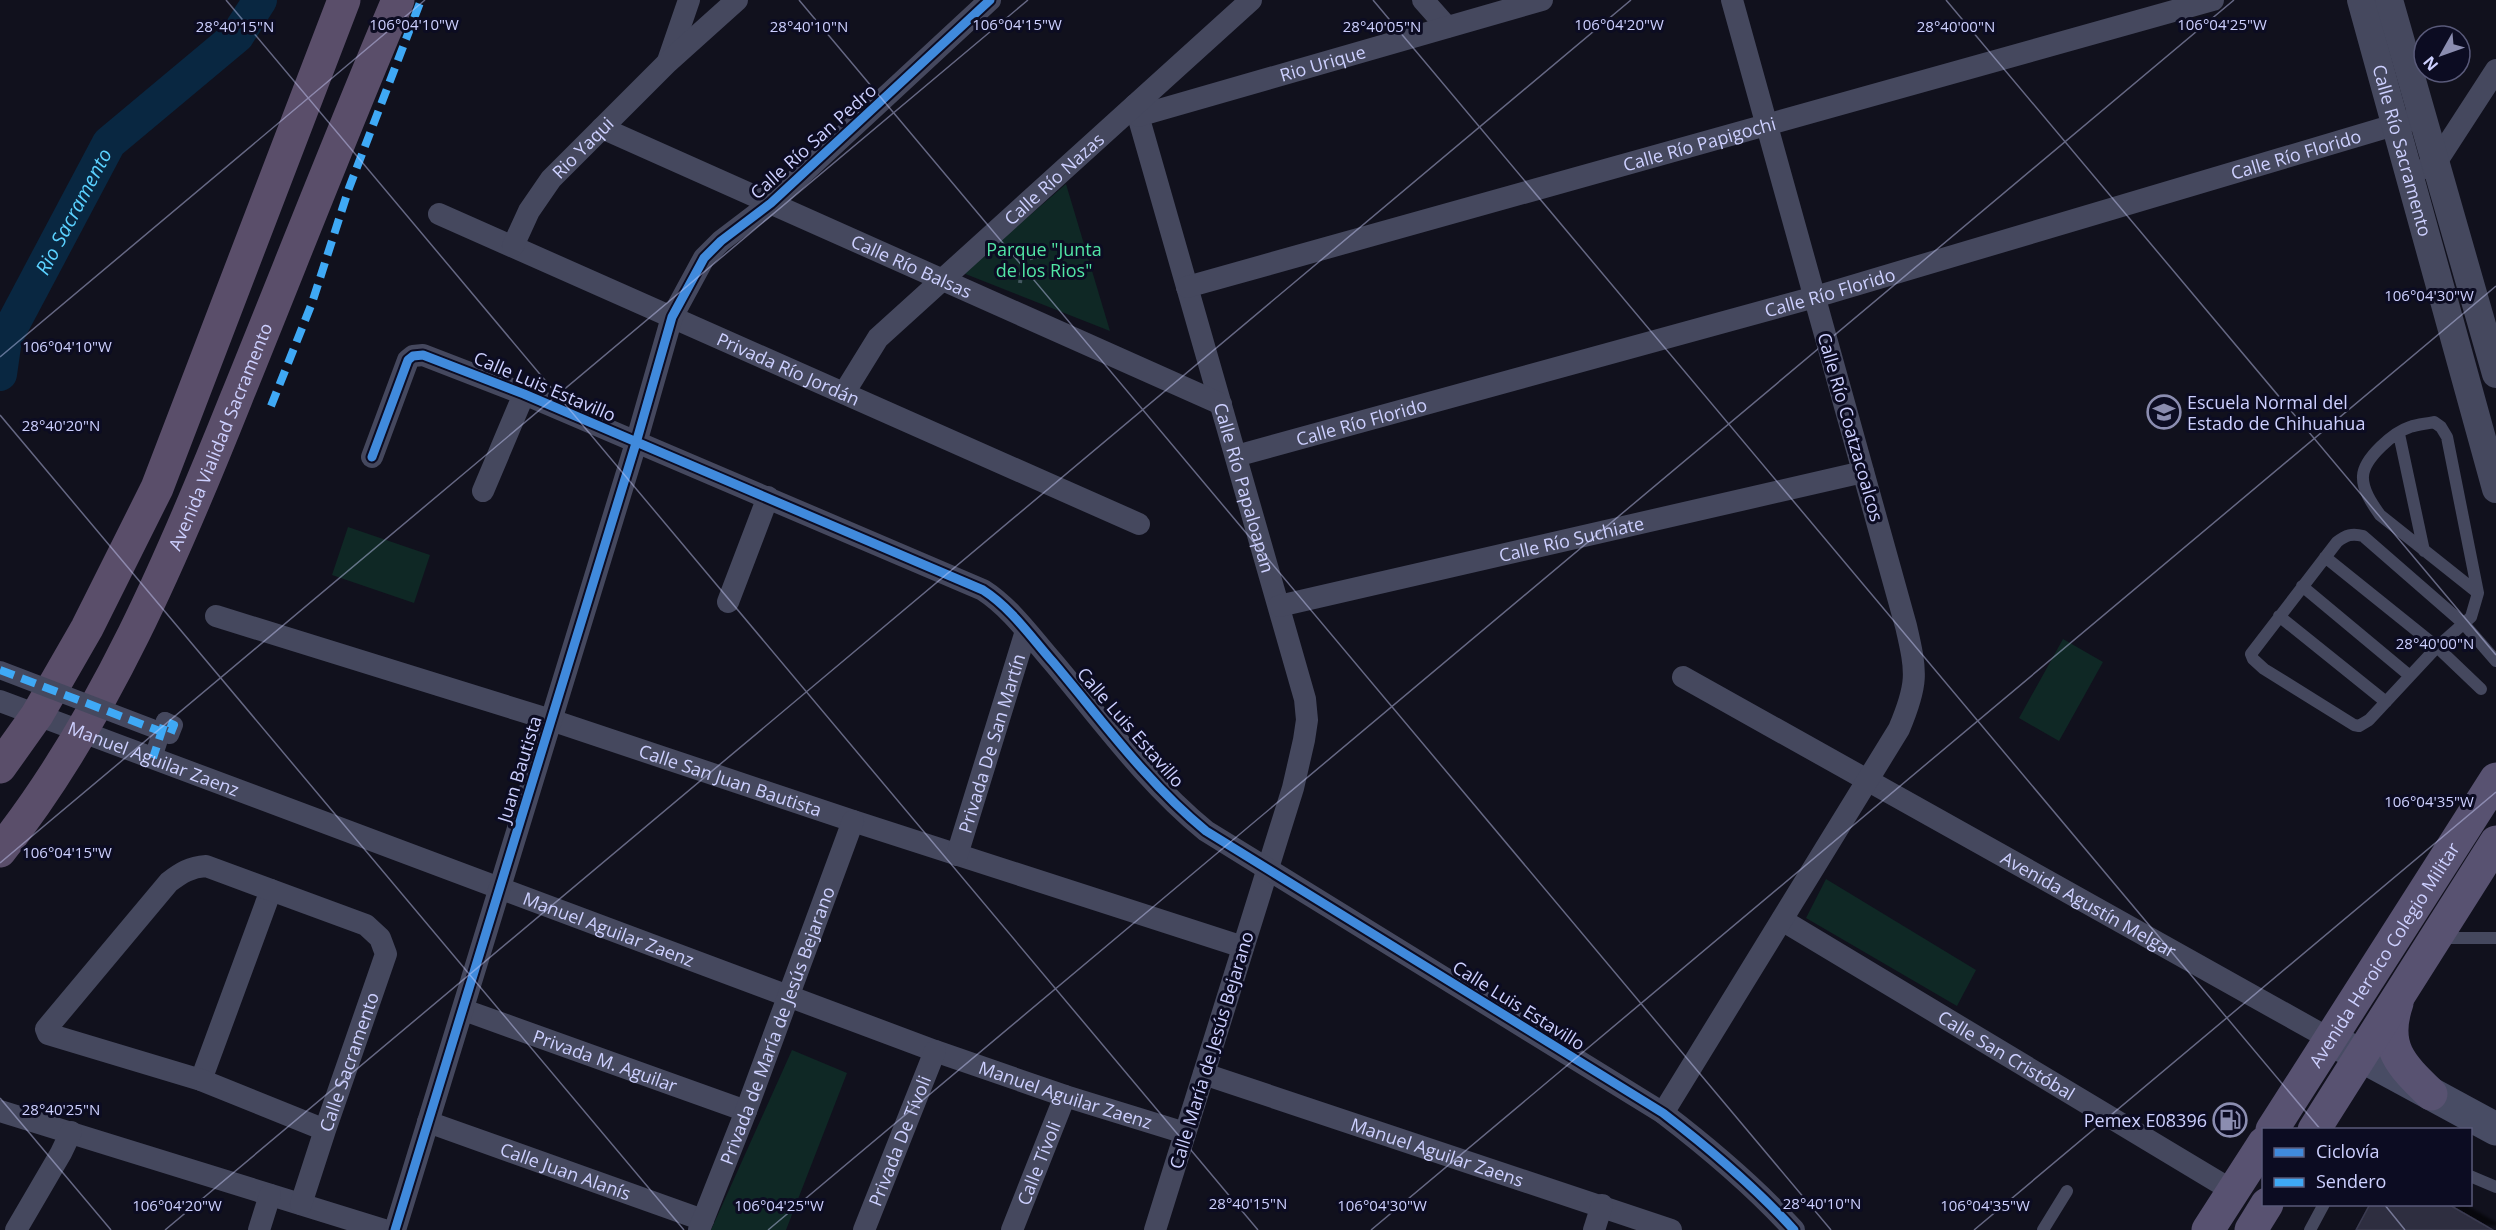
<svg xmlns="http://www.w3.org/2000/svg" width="2496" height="1230" font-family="'Open Sans',sans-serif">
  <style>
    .green { fill: #0f2825 }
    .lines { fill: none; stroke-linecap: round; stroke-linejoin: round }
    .river { stroke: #092741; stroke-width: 34 }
    .building { fill: #2f2f3f; stroke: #3b3b51; stroke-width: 1.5; filter: url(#shadow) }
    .path { stroke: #445861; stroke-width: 4; stroke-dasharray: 3 4.5; stroke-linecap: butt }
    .service { stroke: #45485e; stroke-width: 12 }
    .pedestrian { stroke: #45485e; stroke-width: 18 }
    .minor { stroke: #45485e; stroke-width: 22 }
    .tertiary { stroke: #45485e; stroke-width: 28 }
    .secondary { stroke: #484c64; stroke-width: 33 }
    .primary { stroke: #585271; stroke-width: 33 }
    .trunk { stroke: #5a4e6a; stroke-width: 33 }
    .pedestrian-bridge { stroke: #45485e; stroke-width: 18 }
    .quiet { stroke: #3fa9f5; stroke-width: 8; stroke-dasharray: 15 8; stroke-linecap: butt }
    .cycleway-casing { stroke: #0c0c22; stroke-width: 13 }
    .cycleway { stroke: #408adc; stroke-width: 9 }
    .ticks { fill: none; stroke: #cdd0ff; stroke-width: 1.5; stroke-opacity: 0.45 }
    .labels { text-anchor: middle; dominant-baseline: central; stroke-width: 6; stroke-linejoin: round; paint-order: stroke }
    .street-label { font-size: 18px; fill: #cdd0ff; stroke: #0c0c22 }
    .park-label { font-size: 18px; fill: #52e6a6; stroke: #0c0c22 }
    .poi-label { font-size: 18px; fill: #cdd0ff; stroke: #0c0c22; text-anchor: start }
    .water-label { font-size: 20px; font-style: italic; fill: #5bd1ff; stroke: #0c0c22 }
    .ticks-label { font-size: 15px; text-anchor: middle; fill: #cdd0ff; stroke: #0c0c22; stroke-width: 6; stroke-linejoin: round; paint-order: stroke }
  </style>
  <defs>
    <filter id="shadow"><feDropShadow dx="5.5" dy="-5.5" stdDeviation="1.5" flood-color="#0009"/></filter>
  </defs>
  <rect width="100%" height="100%" fill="#11111d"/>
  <!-- green -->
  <path class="green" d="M 1066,184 L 1110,331 L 963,273 Z
    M 348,527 L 430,555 L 414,603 L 332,575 Z
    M 2063,639 L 2103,662 L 2059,741 L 2019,718 Z
    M 1826,879 L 1976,970 L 1957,1006 L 1806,918 Z
    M 792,1050 L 847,1073 L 786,1230 L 711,1230 Z"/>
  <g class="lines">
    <!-- river -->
    <path class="river" id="s1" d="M 0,374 L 5,339 L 109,143 L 237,36 L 260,0"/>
  </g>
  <!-- building -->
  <path class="building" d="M 2370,1204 L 2448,1204 L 2493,1230 L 2356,1230 Z"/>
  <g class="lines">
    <!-- path -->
    <path class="path" d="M 1003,250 L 1023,260
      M 1020,283 L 1023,260 L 1047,254"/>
    <!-- service -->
    <path class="service" d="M 2399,434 L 2424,551
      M 2325,557 L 2437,647 L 2481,689
      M 2302,586 L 2410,676
      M 2478,593 L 2380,515 C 2373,505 2362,490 2363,476 C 2364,458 2394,432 2410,427 C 2418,424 2426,424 2434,422 L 2441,427 L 2447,437 L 2478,593 L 2471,617 L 2437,647 L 2369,720 L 2359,726 L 2354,725 L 2264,669 L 2253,659 L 2251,654 L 2337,542 C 2346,535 2352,533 2363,536 L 2464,624 L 2496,661
      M 2279,616 L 2386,702
      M 2440,938 L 2496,938
      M 2470,1176 L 2496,1187
      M 2043,1230 L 2067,1191
      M 2310,1230 L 2324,1204"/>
    <!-- pedestrian -->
    <path class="pedestrian" d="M 153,758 L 165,721"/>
    <!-- minor -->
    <g class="minor">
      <path d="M 1423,0 L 1447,27"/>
      <path d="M 668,61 L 689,0"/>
      <path id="s2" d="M 1135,105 L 1305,699 L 1307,720 L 1304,740 L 1293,788 L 1155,1230"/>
      <path id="s3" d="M 1138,116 L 1542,0"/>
      <path id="s4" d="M 602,128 L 1221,404"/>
      <path d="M 2426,168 L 2435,164 L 2496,70"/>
      <path id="s5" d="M 439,214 L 1139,524"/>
      <path id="s6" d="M 513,246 L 529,211 L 551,179 L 668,62 L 737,0"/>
      <path id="s7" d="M 1187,287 L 2213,0"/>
      <path id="s8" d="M 844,393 L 878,338 L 1251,0"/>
      <path id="s9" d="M 1236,456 L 1815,297 L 2411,120"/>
      <path d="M 372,457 L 408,360 L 413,356 L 423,355 L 524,394 L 983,590 C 1011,608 1031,637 1053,662 C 1101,719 1147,783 1206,831 L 1663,1113 C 1710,1149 1754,1186 1794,1230"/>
      <path d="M 483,491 L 524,394"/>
      <path d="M 728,602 L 768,497"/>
      <path id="s10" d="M 1279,606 L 1863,472"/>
      <path id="s11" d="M 216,616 L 551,720 L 853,821 L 1243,947"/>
      <path id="s12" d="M 1683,677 L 2330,1039"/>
      <path id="s13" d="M 0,701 L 935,1051 L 1065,1096 L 1185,1133"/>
      <path id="s14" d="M 957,855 L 1026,631"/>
      <path id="s15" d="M 1782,920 L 2233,1191"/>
      <path id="s16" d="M 464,1010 L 746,1111"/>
      <path id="s17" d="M 1204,1074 L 1671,1230"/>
      <path d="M 201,1080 L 271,890"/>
      <path d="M 0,1111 L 384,1230"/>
      <path d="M 1663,1113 L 1899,729 C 1918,684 1917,673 1906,626 L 1732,0"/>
      <path id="s18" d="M 428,1122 L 703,1220"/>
      <path id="s19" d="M 301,1204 L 325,1130 L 386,954 L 380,938 L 366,925 L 206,866 C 190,867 181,873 169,882 L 46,1029 L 48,1034 L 201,1080 L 325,1130"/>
      <path d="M 16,1230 L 61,1153 L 71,1132"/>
      <path d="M 259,1230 L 270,1195"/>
      <path d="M 395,1230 L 636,443 L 672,317 L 704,258 L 721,241 L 771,203 L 990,0"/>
      <path id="s20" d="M 699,1230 L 746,1111 L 853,821"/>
      <path id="s21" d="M 864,1230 L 935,1051"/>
      <path id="s22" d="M 1012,1230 L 1065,1096"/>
      <path d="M 1594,1230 L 1602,1205"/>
    </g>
    <!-- tertiary -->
    <g class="tertiary">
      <path id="s23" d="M 2361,0 L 2496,489"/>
      <path d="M 2389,0 L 2496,374"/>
    </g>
    <!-- secondary -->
    <path class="secondary" d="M 2330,1039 L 2496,1129"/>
    <!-- primary -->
    <g class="primary">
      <path d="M 2397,1003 C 2382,1047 2401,1065 2431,1094"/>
      <path id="s24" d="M 2272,1130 L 2496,779"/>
      <path d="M 2314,1130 L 2496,842"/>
      <path d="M 2208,1230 L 2264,1143"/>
      <path d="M 2251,1230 L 2267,1204"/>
    </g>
    <!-- trunk -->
    <g class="trunk">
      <path d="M 0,767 L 37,715 L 87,628 L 157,488 L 344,0"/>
      <path id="s25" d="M 0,851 C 104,720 174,554 236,399 C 290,266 342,132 398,0"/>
    </g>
    <!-- pedestrian-bridge -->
    <path class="pedestrian-bridge" d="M 0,670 L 170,735 L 174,725 L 165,721"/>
    <!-- quiet -->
    <path class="quiet" d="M 271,406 L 312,303 L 349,188 L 421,0
      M 0,670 L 170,735 L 174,725 L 165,721 L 153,758"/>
    <!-- cycleway casing -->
    <g class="cycleway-casing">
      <path id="cycleway" d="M 372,457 L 408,360 L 413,356 L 423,355 L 524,394 L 983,590 C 1011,608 1031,637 1053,662 C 1101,719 1147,783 1206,831 L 1663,1113 C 1710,1149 1754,1186 1794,1230
        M 395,1230 L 636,443 L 672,317 L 704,258 L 721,241 L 771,203 L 990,0"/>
    </g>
    <!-- cycleway -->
    <use href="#cycleway" class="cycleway"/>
  </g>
  <!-- ticks -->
  <path class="ticks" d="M 226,0 L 1258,1230M 799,0 L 1831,1230M 1373,0 L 2321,1130M 1946,0 L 2496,655M 0,357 L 425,0M 0,415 L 684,1230M 0,863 L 1028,0M 0,1098 L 111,1230M 2384,1204 L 2405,1230M 165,1230 L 1631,0M 768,1230 L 2234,0M 1371,1230 L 2496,286M 1974,1230 L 2496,792"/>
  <!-- icons -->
  <defs>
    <g id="university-ring" transform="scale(1.725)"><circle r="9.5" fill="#0c0c22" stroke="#8b8db0" stroke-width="1.5"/><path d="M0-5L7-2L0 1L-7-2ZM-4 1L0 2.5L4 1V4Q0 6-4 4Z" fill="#8b8db0"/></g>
    <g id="fuel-ring" transform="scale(1.725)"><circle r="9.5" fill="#0c0c22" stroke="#8b8db0" stroke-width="1.5"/><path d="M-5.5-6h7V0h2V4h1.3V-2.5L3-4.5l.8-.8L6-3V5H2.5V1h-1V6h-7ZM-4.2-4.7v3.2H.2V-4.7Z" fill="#8b8db0"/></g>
  </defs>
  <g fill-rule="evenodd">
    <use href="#university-ring" x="2164" y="412"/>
    <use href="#fuel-ring" x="2230" y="1120"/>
  </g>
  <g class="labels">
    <!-- street labels -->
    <g class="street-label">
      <text stroke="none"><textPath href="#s3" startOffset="192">Rio Urique</textPath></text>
      <text transform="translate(813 141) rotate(-42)">Calle Río San Pedro</text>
      <text stroke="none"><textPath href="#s7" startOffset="532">Calle Río Papigochi</textPath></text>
      <text stroke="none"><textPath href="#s6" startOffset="122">Rio Yaqui</textPath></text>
      <text stroke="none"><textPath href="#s23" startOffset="156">Calle Río Sacramento</textPath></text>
      <text stroke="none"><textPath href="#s9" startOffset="1102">Calle Río Florido</textPath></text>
      <text stroke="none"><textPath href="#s8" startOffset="302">Calle Río Nazas</textPath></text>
      <text stroke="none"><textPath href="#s4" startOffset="339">Calle Río Balsas</textPath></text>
      <text stroke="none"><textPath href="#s9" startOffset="616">Calle Río Florido</textPath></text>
      <text stroke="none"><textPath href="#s5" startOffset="382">Privada Río Jordán</textPath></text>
      <text transform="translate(545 386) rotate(23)">Calle Luis Estavillo</text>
      <text stroke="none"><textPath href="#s9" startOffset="130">Calle Río Florido</textPath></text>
      <text transform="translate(1851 427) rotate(74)">Calle Río Coatzacoalcos</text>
      <text stroke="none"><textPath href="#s25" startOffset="471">Avenida Vialidad Sacramento</textPath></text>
      <text stroke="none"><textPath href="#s2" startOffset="398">Calle Río Papaloapan</textPath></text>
      <text stroke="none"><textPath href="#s10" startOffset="300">Calle Río Suchiate</textPath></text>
      <text transform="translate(1131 727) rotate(49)">Calle Luis Estavillo</text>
      <text stroke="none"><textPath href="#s14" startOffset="117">Privada De San Martín</textPath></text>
      <text stroke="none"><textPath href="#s13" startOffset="164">Manuel Aguilar Zaenz</textPath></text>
      <text transform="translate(519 769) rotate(-73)">Juan Bautista</text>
      <text stroke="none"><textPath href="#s11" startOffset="540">Calle San Juan Bautista</textPath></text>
      <text stroke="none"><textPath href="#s12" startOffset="465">Avenida Agustín Melgar</textPath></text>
      <text stroke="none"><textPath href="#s13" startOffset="650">Manuel Aguilar Zaenz</textPath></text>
      <text stroke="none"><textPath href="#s24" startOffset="208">Avenida Heroico Colegio Militar</textPath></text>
      <text transform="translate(1519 1005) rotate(32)">Calle Luis Estavillo</text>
      <text stroke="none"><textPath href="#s20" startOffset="219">Privada de María de Jesús Bejarano</textPath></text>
      <text transform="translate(1211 1050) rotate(-73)">Calle María de Jesús Bejarano</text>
      <text stroke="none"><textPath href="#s15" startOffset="262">Calle San Cristóbal</textPath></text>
      <text stroke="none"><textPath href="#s16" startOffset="150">Privada M. Aguilar</textPath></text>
      <text stroke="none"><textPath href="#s19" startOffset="150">Calle Sacramento</textPath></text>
      <text stroke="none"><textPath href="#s13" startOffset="1136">Manuel Aguilar Zaenz</textPath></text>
      <text stroke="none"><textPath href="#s21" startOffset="96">Privada De Tívoli</textPath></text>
      <text stroke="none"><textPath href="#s17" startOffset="246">Manuel Aguilar Zaens</textPath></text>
      <text stroke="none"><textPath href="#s22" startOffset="72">Calle Tívoli</textPath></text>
      <text stroke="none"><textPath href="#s18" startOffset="146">Calle Juan Alanís</textPath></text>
    </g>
    <!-- park labels -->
    <g class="park-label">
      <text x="1044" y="249">Parque "Junta<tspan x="1044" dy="21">de los Rios"</tspan></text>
    </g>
    <!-- poi labels -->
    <g class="poi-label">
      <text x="2187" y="402">Escuela Normal del<tspan x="2187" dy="21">Estado de Chihuahua</tspan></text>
      <text x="2207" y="1120" text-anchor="end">Pemex E08396</text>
    </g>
    <!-- water labels -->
    <g class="water-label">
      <text stroke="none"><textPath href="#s1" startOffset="180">Rio Sacramento</textPath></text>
    </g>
  </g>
  <g class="ticks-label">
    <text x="414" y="30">106°04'10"W</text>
    <text x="1017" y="30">106°04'15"W</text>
    <text x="1619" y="30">106°04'20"W</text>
    <text x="2222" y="30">106°04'25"W</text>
    <text x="235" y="32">28°40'15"N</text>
    <text x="809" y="32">28°40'10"N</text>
    <text x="1382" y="32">28°40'05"N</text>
    <text x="1956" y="32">28°40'00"N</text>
    <text x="2429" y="301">106°04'30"W</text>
    <text x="67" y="352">106°04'10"W</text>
    <text x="61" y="431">28°40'20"N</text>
    <text x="2435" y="649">28°40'00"N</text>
    <text x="2429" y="807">106°04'35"W</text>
    <text x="67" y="858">106°04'15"W</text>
    <text x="61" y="1115">28°40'25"N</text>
    <text x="1248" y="1209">28°40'15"N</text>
    <text x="1822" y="1209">28°40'10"N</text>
    <text x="177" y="1211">106°04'20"W</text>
    <text x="779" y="1211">106°04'25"W</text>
    <text x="1382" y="1211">106°04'30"W</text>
    <text x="1985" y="1211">106°04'35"W</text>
  </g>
  <!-- legend -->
  <rect x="2262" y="1128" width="210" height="78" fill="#0c0c22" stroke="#595a7a" stroke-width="1.5"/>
  <rect x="2274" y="1148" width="30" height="9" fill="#408adc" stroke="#595a7a" stroke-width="1.5"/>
  <text x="2316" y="1158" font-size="18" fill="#cdd0ff">Ciclovía</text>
  <rect x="2274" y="1178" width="30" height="9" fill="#3fa9f5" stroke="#595a7a" stroke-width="1.5"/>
  <text x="2316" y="1188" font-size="18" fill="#cdd0ff">Sendero</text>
  <!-- north arrow -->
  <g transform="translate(2442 54) rotate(230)"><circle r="28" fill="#0c0c22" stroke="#595a7a" stroke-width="1.5"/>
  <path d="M0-4.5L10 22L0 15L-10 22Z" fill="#8b8db0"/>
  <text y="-9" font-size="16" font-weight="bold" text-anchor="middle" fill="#cdd0ff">N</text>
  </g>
</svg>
